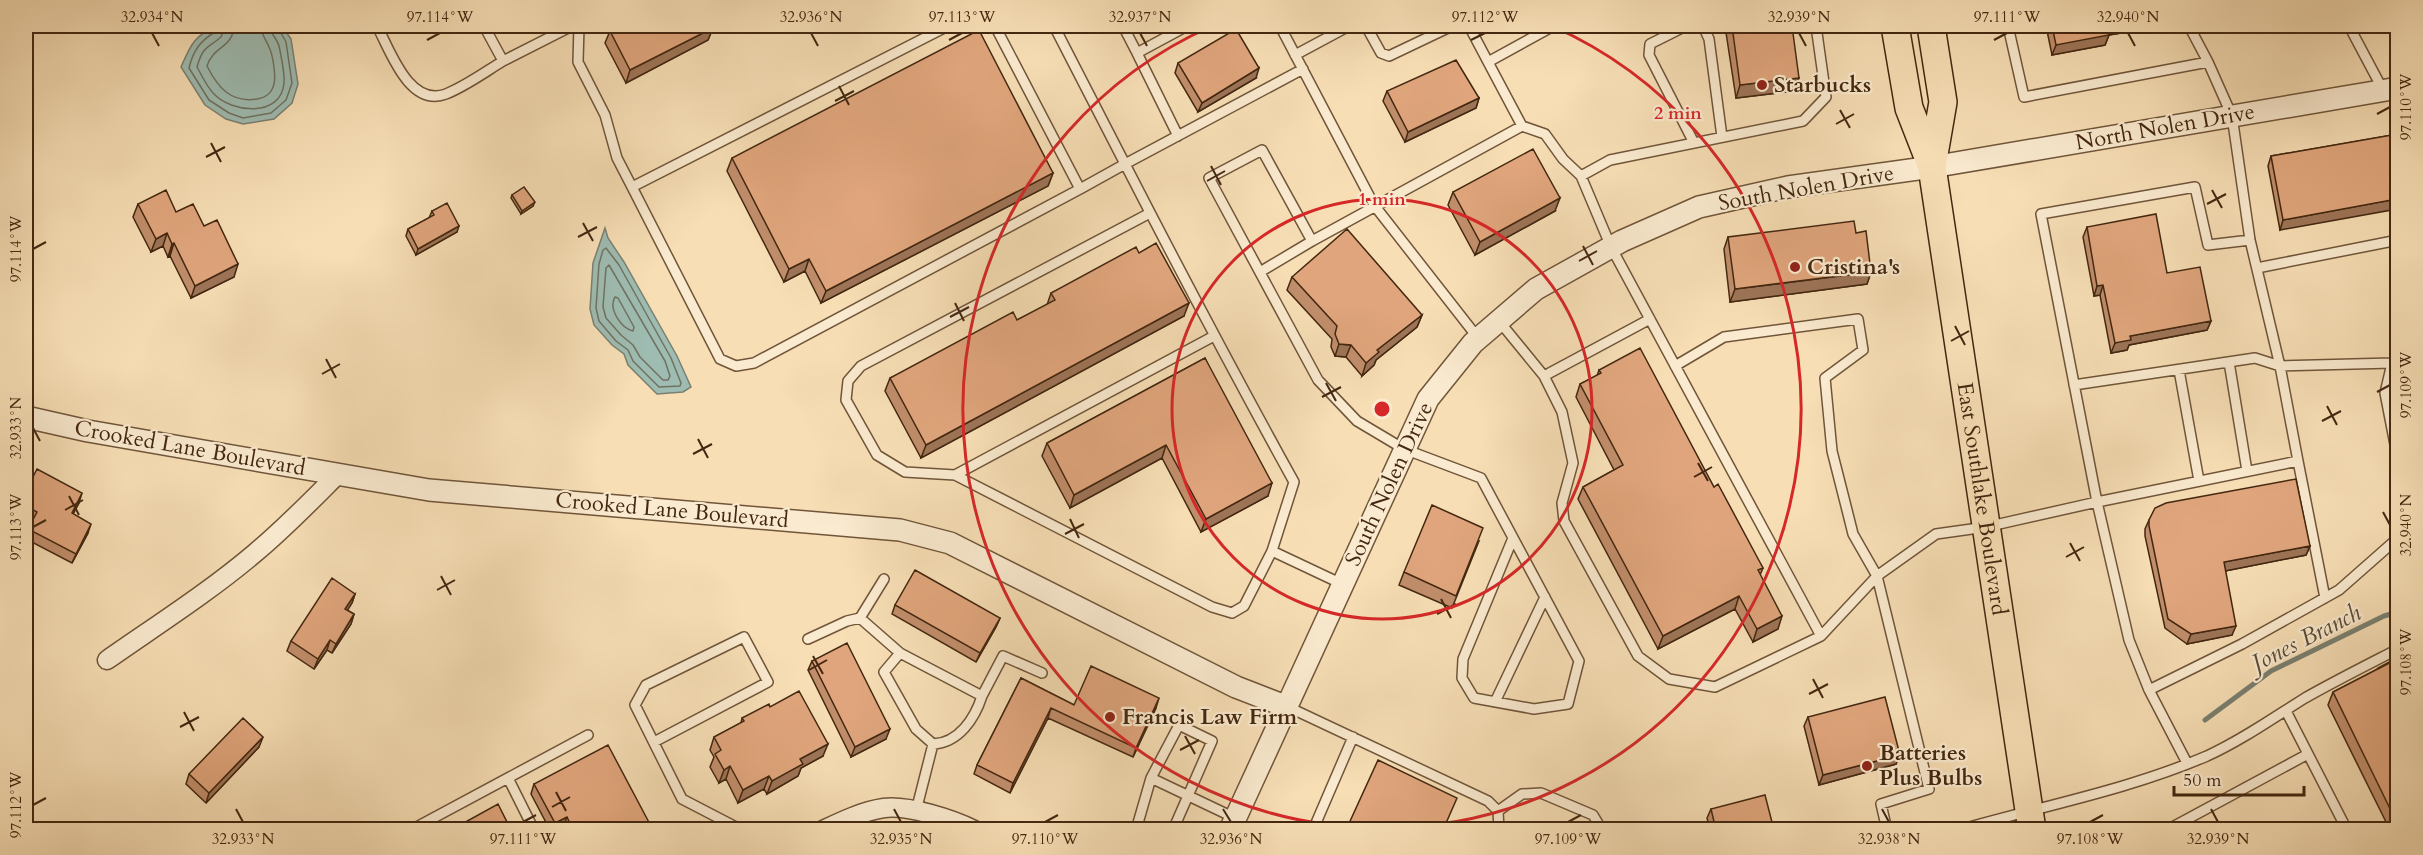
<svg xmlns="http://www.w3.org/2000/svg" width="2423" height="855" font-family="Cardo,serif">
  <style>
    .water { fill: #9ebcb2; stroke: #7a8071; stroke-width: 1.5 }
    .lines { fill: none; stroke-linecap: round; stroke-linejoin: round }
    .shore { stroke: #707261; stroke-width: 1.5 }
    .stream { stroke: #7a8071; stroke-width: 5 }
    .service-casing { stroke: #705539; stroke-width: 12 }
    .minor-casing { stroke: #705539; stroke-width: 21 }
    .tertiary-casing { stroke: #705539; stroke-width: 24 }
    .primary-casing { stroke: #432710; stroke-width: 30 }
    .service { stroke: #faeacf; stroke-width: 9 }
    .minor { stroke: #faeacf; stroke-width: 18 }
    .tertiary { stroke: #faeacf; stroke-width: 21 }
    .primary { stroke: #f7deb5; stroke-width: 27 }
    .wall { fill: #c18e6b; stroke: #432710; stroke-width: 1.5 }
    .shaded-wall { fill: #9d7457; stroke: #432710; stroke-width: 1.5 }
    .building { fill: #e0a57c; stroke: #432710; stroke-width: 1.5 }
    .ticks { fill: none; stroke: #432710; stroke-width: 2 }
    .ring { fill: none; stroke: #d62828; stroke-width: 3 }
    .poi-dot { fill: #8f2418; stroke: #faeacf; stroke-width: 2 }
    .labels { text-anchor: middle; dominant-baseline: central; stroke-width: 4.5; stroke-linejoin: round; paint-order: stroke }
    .poi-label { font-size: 22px; font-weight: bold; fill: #432710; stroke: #faeacf; text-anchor: start }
    .street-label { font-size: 22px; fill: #432710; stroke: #faeacf }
    .water-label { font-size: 24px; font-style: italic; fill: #5a4c38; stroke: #faeacf }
    .centre { fill: #d62828; stroke: #faeacf; stroke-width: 3 }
    .ring-label { font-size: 18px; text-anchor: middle; font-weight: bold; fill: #d62828; stroke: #faeacf; stroke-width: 4.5; stroke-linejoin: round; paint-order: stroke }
    .neatline { fill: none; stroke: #432710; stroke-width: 2 }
    .ticks-label { font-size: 15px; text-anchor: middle; fill: #432710 }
  </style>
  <rect width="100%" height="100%" fill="#f7deb5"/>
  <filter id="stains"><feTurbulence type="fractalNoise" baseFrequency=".00333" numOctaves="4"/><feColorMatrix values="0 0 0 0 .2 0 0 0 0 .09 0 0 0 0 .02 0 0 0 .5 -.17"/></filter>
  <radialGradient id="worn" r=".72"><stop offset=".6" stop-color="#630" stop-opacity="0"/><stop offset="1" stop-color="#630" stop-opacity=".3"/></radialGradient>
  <!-- water -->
  <path class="water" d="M 217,26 L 282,26 L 291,39 L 298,84 L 292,103 L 274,119 L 243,124 L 226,119 L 205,105 L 181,67 C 191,44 194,36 217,26 Z
    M 605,228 L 608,238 L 624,262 L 677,356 L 691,387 L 683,392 L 657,394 L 628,365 L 624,354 L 612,345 L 594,325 L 590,309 L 593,263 Z"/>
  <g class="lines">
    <!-- shore -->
    <path class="shore" d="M 217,26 L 215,32 C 200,41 193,51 189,68 L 209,100 L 229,113 L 243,118 L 271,113 L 286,100 L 292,83 L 286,42 L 277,26
      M 225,26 L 221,37 C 207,49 203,46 197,67 C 202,76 207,87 214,94 C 232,113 281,118 284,83 C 285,73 281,56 279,46 C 277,38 270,34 270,26
      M 234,26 C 233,48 213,46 207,66 C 218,88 231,103 257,99 C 265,98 272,93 274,84 C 276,76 273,55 269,47 C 266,39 261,35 261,26
      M 606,248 L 619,265 L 671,358 L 681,383 L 680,386 L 659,387 L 633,361 L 628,350 L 616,341 L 599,321 L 596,308 L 599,264 L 603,250 Z
      M 609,265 L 665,361 L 670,376 L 668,380 L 663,380 L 640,357 L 633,345 L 621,335 L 606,318 L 603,307 L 606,268 Z
      M 615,297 L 618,298 L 634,327 L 633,331 C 621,328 608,309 615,297 Z"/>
    <!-- stream -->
    <path class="stream" d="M 2205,720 L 2271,671 L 2384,616 L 2398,612"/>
    <!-- service casing -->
    <g class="service-casing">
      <path id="service" d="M 377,26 C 390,50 409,108 446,94 C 466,86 485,72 503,61 L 484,26
        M 579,26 L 578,62 L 605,115 L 617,158 L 632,187 L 948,26
        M 995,26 L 1080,189 L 1125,164 L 1054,26
        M 1123,26 L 1137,53
        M 1280,26 L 1374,205 L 1478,338
        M 1366,26 L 1381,53 L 1389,56 L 1452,26
        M 1469,26 L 1488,62
        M 1550,26 L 1548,29 L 1488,62 L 1522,126 L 1545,134 L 1563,159 L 1581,176
        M 1686,26 L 1650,44 L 1649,55 L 1694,143
        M 1703,26 L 1709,39 L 1722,137
        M 2008,26 L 2024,97 L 2208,62 L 2232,116 L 2250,240 L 2280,366 L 2298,461 L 2097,502 L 2129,640 L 2149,690 L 2242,644 L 2339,590 L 2398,538
        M 2189,26 L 2208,62
        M 2349,26 L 2383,90
        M 1295,55 L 1349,26
        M 503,61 L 572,26
        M 1178,136 L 1137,53 L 1187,26
        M 632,187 L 720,359 L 736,366 L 754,363 L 1080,189
        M 1150,213 L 861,366 L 848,381 L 846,400 L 877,455 L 905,472 L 955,475 L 1212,607 L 1232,613 L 1244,606 L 1272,551 L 1294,482 C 1236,377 1180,271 1125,164 L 1303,69
        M 1312,241 L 1522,126
        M 2257,268 L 2398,240
        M 1260,272 L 1312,241 L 1262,150 L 1209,178 L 1318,380 L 1357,421 L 1404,449 L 1481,478 L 1579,661 L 1568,704 L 1534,709 L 1474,698 L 1462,678 L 1463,659 L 1513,538
        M 1499,321 L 1544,376 L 1562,412 L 1573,463 L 1562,503 L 1564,521 L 1638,656 L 1669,679 L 1715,687 L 1821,636 L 1611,247 L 1581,176 L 1610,160 L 1803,121 L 1826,97 L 1816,26
        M 2229,362 L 2247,471
        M 2392,363 L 2385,393 L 2398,460
        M 1675,366 L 1724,337 L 1858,319 L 1863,350 L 1825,378 L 1832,451 L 1847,510 L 1853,534 L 1877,576 L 1936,534 L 1986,527 L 2097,502 L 2041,214 L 2195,187 L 2208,245 L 2250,240
        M 2179,370 L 2199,481
        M 1544,376 L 1650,319
        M 2074,385 L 2255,358 L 2280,366 L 2392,363 L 2398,361
        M 2298,461 L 2325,598
        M 955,475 L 1214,336
        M 1272,551 L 1342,584
        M 1877,576 L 1929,789 L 1881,804 L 1887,830
        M 884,579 L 860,618 L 900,653
        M 1821,636 L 1877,576
        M 808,639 L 847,621 L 860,618
        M 2149,690 L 2187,763
        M 982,696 L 1003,656 L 1042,673
        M 1495,702 L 1545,597
        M 1286,706 L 1488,801 L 1498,811 L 1499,830
        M 2286,711 L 2347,830
        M 654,742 L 768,682 L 744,637 L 646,685 L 635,705 L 682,799 L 734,826 L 736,830
        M 508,778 L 534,830
        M 1151,778 L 1235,818
        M 916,811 L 933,744 C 959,743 975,718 982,696 L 900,653 L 884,672 L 916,729 L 933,744
        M 1498,811 L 1522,794 L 1541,793 L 1593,815 L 1602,830
        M 411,830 L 588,735
        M 1136,830 L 1151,778 L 1179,725 L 1212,741 L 1173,830
        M 1313,830 L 1353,737
        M 1959,830 C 2042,806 2128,790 2207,756 C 2242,740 2273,718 2305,698 C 2335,681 2367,665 2398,649
        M 2167,830 L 2308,754"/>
    </g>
    <!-- minor casing -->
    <g class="minor-casing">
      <path id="minor" d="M 107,660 C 157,625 209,592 255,553 C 285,528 311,501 338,474
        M 823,830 C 842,821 863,811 884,808 C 908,805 952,819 974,830"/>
    </g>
    <!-- tertiary casing -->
    <g class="tertiary-casing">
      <path id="tertiary" d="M 26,417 L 88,431 L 429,490 L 900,530 L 950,543 L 1236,687 L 1285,706
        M 1230,830 L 1428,399 L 1473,343 L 1536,289 L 1622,241 L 1699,207 L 1788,187 L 1932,167 L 2398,88"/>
    </g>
    <!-- primary casing -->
    <g class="primary-casing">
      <g id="primary">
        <path id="s1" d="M 1895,26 L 1909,108 L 1932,167 L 2032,830"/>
        <path d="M 1931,26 L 1943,102 L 1932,166"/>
      </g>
    </g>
    <!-- service -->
    <use href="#service" class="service"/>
    <!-- minor -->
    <use href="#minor" class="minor"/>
    <!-- tertiary -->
    <use href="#tertiary" class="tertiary"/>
    <!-- primary -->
    <use href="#primary" class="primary"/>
  </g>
  <!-- wall -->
  <path class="wall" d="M 1725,26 L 1792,26 L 1794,91 L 1736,98 Z
    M 2046,26 L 2152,26 L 2151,28 L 2109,35 L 2105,45 L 2052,55 Z
    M 713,28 L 708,40 L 626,83 L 605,43 L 610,31 Z
    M 1178,63 L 1256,78 L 1198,112 L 1175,73 Z
    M 1387,91 L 1479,98 L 1476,108 L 1405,142 L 1383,101 Z
    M 2392,135 L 2280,230 L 2268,166 L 2271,156 Z
    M 732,158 L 1053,173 L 1048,186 L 821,303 L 805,271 L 784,282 L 727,171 Z
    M 1453,192 L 1555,211 L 1475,255 L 1448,205 Z
    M 512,195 L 533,206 L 521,214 L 511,198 Z
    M 138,204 L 204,226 L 234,277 L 191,298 L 170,256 L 168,257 L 163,246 L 151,252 L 133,217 Z
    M 432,211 L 457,232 L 416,255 L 406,236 L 408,229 L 429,218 Z
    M 2087,227 L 2167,273 L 2211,321 L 2207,330 L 2129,345 L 2127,350 L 2111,353 L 2100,295 L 2094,296 L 2083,237 Z
    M 1856,233 L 1871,272 L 1867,284 L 1730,302 L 1724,249 L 1728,237 Z
    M 1139,253 L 1184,316 L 921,458 L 885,391 L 890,378 L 1017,320 L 1047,305 L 1051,293 Z
    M 1292,277 L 1422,315 L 1417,327 L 1376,360 L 1374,365 L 1362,376 L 1346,357 L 1335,356 L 1331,347 L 1332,339 L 1287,290 Z
    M 1205,358 L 1268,496 L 1201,532 L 1162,458 L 1070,508 L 1042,456 L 1047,443 Z
    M 1599,370 L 1714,487 L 1763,568 L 1760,575 L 1778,629 L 1753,642 L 1735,609 L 1658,649 L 1578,499 L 1583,487 L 1614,470 L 1576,397 L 1580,384 L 1597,376 Z
    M 26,491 L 79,503 L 73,514 L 88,533 L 72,563 L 26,539 L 26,536 L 28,529 L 32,521 L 26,517 Z
    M 2149,520 L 2310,546 L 2306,555 L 2225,571 L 2232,635 L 2187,644 L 2165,628 L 2145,536 L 2145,529 Z
    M 1479,541 L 1452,608 L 1399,585 L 1404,572 Z
    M 355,594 L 352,603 L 347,610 L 354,614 L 351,624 L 332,653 L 327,650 L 314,669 L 287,651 L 291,641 Z
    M 895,605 L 1000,618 L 996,627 L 976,662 L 892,614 Z
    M 2397,659 L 2397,830 L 2390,830 L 2328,705 L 2333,692 Z
    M 812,661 L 886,739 L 851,757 L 808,670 Z
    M 1021,678 L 1074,705 L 1156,708 L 1133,757 L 1048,718 L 1010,793 L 974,774 L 977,765 Z
    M 770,707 L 823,756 L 801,768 L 798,776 L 767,794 L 764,789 L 738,803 L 726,779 L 719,783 L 710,767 L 714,757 L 710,750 L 714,737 L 741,723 L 742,718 Z
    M 1808,717 L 1900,755 L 1896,764 L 1819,785 L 1804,726 Z
    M 259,747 L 206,803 L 186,784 L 189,774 Z
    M 534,784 L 653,830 L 565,830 L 563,827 L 558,830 L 550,830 L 531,794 Z
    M 1711,809 L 1774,830 L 1710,830 L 1707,818 Z"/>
  <!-- shaded-wall -->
  <path class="shaded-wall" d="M 2107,26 L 2152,26 L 2151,28 L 2109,35 L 2105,45 L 2052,55 L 2056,45 Z
    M 713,28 L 708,40 L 626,83 L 630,70 Z
    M 1259,68 L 1256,78 L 1198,112 L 1202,103 Z
    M 1799,78 L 1794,91 L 1736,98 L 1740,85 Z
    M 1479,98 L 1476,108 L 1405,142 L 1408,132 Z
    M 1053,173 L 1048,186 L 821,303 L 826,291 Z
    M 1560,198 L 1555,211 L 1475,255 L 1480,242 Z
    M 2397,199 L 2397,209 L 2280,230 L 2283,220 Z
    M 535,202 L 533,206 L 521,214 L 522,211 Z
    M 459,226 L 457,232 L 416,255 L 418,249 Z
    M 167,233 L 163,246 L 151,252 L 156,239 Z
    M 174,243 L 170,256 L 168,257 L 172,244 Z
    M 809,259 L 805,271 L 784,282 L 789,269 Z
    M 238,264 L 234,277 L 191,298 L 195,286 Z
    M 1871,272 L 1867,284 L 1730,302 L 1735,289 Z
    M 2103,285 L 2100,295 L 2094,296 L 2097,286 Z
    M 1189,303 L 1184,316 L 921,458 L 926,445 Z
    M 1422,315 L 1417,327 L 1376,360 L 1374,365 L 1362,376 L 1366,363 L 1377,350 Z
    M 2211,321 L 2207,330 L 2129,345 L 2127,350 L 2111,353 L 2115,343 L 2130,336 Z
    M 1339,344 L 1351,345 L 1346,357 L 1335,356 Z
    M 1166,445 L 1162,458 L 1070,508 L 1074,495 Z
    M 1272,483 L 1268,496 L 1201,532 L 1206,519 Z
    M 82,493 L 79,503 L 68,523 L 72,513 Z
    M 91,524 L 88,533 L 72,563 L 76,554 Z
    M 2310,546 L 2306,555 L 2220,572 L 2224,562 Z
    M 355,594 L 352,603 L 342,619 L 345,609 Z
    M 1739,596 L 1735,609 L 1658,649 L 1663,636 Z
    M 354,614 L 351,624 L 332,653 L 336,644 Z
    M 1782,616 L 1778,629 L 1753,642 L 1757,629 Z
    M 1000,618 L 996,627 L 976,662 L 980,653 Z
    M 2236,626 L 2232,635 L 2187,644 L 2191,634 Z
    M 330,640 L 327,650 L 314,669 L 318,659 Z
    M 1159,698 L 1156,708 L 1133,757 L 1136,748 Z
    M 1051,708 L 1048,718 L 1010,793 L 1013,783 Z
    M 890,729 L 886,739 L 851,757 L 855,747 Z
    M 263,737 L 259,747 L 206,803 L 209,793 Z
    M 828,744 L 823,756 L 801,768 L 798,776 L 767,794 L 772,781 L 800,759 Z
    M 1900,755 L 1896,764 L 1819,785 L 1823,775 Z
    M 730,766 L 726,779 L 719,783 L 724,770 Z
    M 769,776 L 764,789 L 738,803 L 743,790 Z
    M 567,817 L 563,827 L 558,830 L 553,830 L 555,823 Z"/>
  <!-- building -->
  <path class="building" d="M 619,26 L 712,26 L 713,28 L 630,70 L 610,31 Z
    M 1732,26 L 1792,26 L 1799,78 L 1740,85 Z
    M 2052,26 L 2113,26 L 2107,26 L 2109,35 L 2056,45 Z
    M 1236,29 L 1259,68 L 1202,103 L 1178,63 Z
    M 979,30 L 1053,173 L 826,291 L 809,259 L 789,269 L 732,158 Z
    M 1456,60 L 1479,98 L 1408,132 L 1387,91 Z
    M 2392,135 L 2397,163 L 2397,199 L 2283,220 L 2271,156 Z
    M 1533,149 L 1560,198 L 1480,242 L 1453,192 Z
    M 524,187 L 535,202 L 522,211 L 512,195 Z
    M 166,190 L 176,212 L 193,204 L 204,226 L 217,220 L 238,264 L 195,286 L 174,243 L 172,244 L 167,233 L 156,239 L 138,204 Z
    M 447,203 L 459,226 L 418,249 L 408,229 L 434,215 L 432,211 Z
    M 2156,214 L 2167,273 L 2200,267 L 2211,321 L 2130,336 L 2131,340 L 2115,343 L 2103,285 L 2097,286 L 2087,227 Z
    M 1854,221 L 1856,233 L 1866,231 L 1871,272 L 1735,289 L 1728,237 Z
    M 1347,229 L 1422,315 L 1377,350 L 1379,352 L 1366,363 L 1351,345 L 1339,344 L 1335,334 L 1337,326 L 1292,277 Z
    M 1156,243 L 1189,303 L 926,445 L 890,378 L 1013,312 L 1017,320 L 1055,300 L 1051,293 L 1136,247 L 1139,253 Z
    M 1640,348 L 1714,487 L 1718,484 L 1763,568 L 1758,570 L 1782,616 L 1757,629 L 1739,596 L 1663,636 L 1583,487 L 1623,465 L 1580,384 L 1601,373 L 1599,370 Z
    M 1205,358 L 1272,483 L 1206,519 L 1166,445 L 1074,495 L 1047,443 Z
    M 37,469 L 82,493 L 72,513 L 91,524 L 76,554 L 28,529 L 37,512 L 26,506 L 26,491 Z
    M 2296,479 L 2310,546 L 2224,562 L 2236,626 L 2191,634 L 2168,619 L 2149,526 L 2149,520 L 2155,508 L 2166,503 Z
    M 1432,505 L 1483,528 L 1456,596 L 1404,572 Z
    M 915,570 L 1000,618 L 980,653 L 895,605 Z
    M 332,578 L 355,594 L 345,609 L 354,614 L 336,644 L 330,640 L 318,659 L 291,641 Z
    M 847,643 L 890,729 L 855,747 L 812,661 Z
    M 2397,659 L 2397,823 L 2333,692 Z
    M 1091,666 L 1159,698 L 1136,748 L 1051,708 L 1013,783 L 977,765 L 1021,678 L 1074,705 Z
    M 799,691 L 828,744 L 800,759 L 803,764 L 772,781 L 769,776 L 743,790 L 730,766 L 724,770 L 715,754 L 721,750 L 714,737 L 744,721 L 742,718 L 769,704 L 770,707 Z
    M 1885,697 L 1900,755 L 1823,775 L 1808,717 Z
    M 243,718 L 263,737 L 209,793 L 189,774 Z
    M 608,745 L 653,830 L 573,830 L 567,817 L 555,823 L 534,784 Z
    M 1378,760 L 1457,798 L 1443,830 L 1346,830 Z
    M 1765,795 L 1774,830 L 1716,830 L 1711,809 Z
    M 498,804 L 511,830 L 451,830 Z"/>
  <!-- ticks -->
  <path class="ticks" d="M 152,33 L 159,46M 811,33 L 818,46M 1140,33 L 1147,46M 1799,33 L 1806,46M 2128,33 L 2135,46M 427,40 L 440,33M 949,40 L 962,33M 1471,40 L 1485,33M 1994,40 L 2007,33M 839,86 L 849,105M 835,101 L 854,91M 1840,110 L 1850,128M 2377,114 L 2390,107M 1836,124 L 1854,114M 211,143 L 221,162M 206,157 L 225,147M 1211,166 L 1221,185M 1207,181 L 1225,171M 2212,190 L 2222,208M 2207,204 L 2226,194M 583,223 L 593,241M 578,237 L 597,227M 1583,246 L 1593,265M 33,249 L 46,242M 1579,261 L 1597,251M 955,303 L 964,321M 950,317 L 969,307M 1955,326 L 1965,345M 1951,341 L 1969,331M 326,359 L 336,378M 322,374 L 340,364M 1326,383 L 1336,401M 2377,392 L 2390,385M 1322,397 L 1341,387M 2327,406 L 2337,425M 2322,421 L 2341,411M 33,428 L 40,441M 698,439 L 708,458M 693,454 L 712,444M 1698,463 L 1708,481M 1694,477 L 1712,467M 69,496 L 79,515M 65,510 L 83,500M 2383,512 L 2390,525M 1070,519 L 1079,538M 33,527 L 46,520M 1065,534 L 1084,524M 2070,543 L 2080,561M 2066,557 L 2084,547M 441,576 L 451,595M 437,590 L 455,580M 1441,599 L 1451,618M 1437,614 L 1456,604M 813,656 L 823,674M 2377,669 L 2390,662M 809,670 L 827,660M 1813,679 L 1823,698M 1809,694 L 1828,684M 184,712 L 194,731M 180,727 L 199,717M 1185,736 L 1195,754M 1180,750 L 1199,740M 556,792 L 566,811M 33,805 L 46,798M 552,807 L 570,797M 236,809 L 243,822M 894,809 L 901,822M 1223,809 L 1231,822M 1882,809 L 1889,822M 2211,809 L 2218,822M 523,822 L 536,815M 1045,822 L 1058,815M 1568,822 L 1581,815M 2090,822 L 2103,815"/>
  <!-- distance rings -->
  <g class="ring">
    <circle cx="1382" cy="409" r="210"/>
    <path d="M1552 26A419 419 0 1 1 1212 26"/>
  </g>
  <!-- markers -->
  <g class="poi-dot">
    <circle cx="1762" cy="85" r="6"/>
    <circle cx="1795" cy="267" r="6"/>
    <circle cx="1110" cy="717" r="6"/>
    <circle cx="1867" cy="766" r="6"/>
  </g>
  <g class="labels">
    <!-- poi labels -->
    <g class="poi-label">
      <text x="1774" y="85">Starbucks</text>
      <text x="1807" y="267">Cristina's</text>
      <text x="1122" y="717">Francis Law Firm</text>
      <text x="1879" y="753">Batteries<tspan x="1879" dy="25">Plus Bulbs</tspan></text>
    </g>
    <!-- street labels -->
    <g class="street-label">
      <text transform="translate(2165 127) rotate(-10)">North Nolen Drive</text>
      <text transform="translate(1806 188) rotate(-10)">South Nolen Drive</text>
      <text transform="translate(190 448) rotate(10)">Crooked Lane Boulevard</text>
      <text transform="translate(1389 484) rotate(-65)">South Nolen Drive</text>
      <text stroke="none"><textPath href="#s1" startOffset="482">East Southlake Boulevard</textPath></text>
      <text transform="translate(672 510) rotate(5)">Crooked Lane Boulevard</text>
    </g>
    <!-- water labels -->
    <g class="water-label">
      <text transform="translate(2306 638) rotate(-27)">Jones Branch</text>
    </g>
  </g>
  <circle cx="1382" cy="409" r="9" class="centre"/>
  <g class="ring-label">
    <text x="1678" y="119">2 min</text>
    <text x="1382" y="205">1 min</text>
  </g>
  <!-- margin -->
  <rect width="2423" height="855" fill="none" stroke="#f7deb5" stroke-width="66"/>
  <!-- scale -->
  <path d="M2174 786v9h130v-9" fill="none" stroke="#432710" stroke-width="3"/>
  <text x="2183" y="786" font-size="18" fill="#432710" stroke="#faeacf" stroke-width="4.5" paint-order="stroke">50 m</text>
  <rect x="33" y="33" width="2357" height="789" class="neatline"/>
  <g class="ticks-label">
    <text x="152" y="22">32.934°N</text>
    <text x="440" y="22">97.114°W</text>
    <text x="811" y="22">32.936°N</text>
    <text x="962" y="22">97.113°W</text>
    <text x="1140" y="22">32.937°N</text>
    <text x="1485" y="22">97.112°W</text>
    <text x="1799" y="22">32.939°N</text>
    <text x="2007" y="22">97.111°W</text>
    <text x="2128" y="22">32.940°N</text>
    <text transform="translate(2406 107) rotate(-90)" y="5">97.110°W</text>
    <text transform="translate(16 249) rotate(-90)" y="5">97.114°W</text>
    <text transform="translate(2406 385) rotate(-90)" y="5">97.109°W</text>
    <text transform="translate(16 428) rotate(-90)" y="5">32.933°N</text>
    <text transform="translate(2406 525) rotate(-90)" y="5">32.940°N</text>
    <text transform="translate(16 527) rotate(-90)" y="5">97.113°W</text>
    <text transform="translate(2406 662) rotate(-90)" y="5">97.108°W</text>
    <text transform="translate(16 805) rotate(-90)" y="5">97.112°W</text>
    <text x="243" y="844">32.933°N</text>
    <text x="523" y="844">97.111°W</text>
    <text x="901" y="844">32.935°N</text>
    <text x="1045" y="844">97.110°W</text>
    <text x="1231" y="844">32.936°N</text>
    <text x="1568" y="844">97.109°W</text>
    <text x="1889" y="844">32.938°N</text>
    <text x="2090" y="844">97.108°W</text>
    <text x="2218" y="844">32.939°N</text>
  </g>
  <rect width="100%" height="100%" filter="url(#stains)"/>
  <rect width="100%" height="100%" fill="url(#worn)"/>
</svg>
